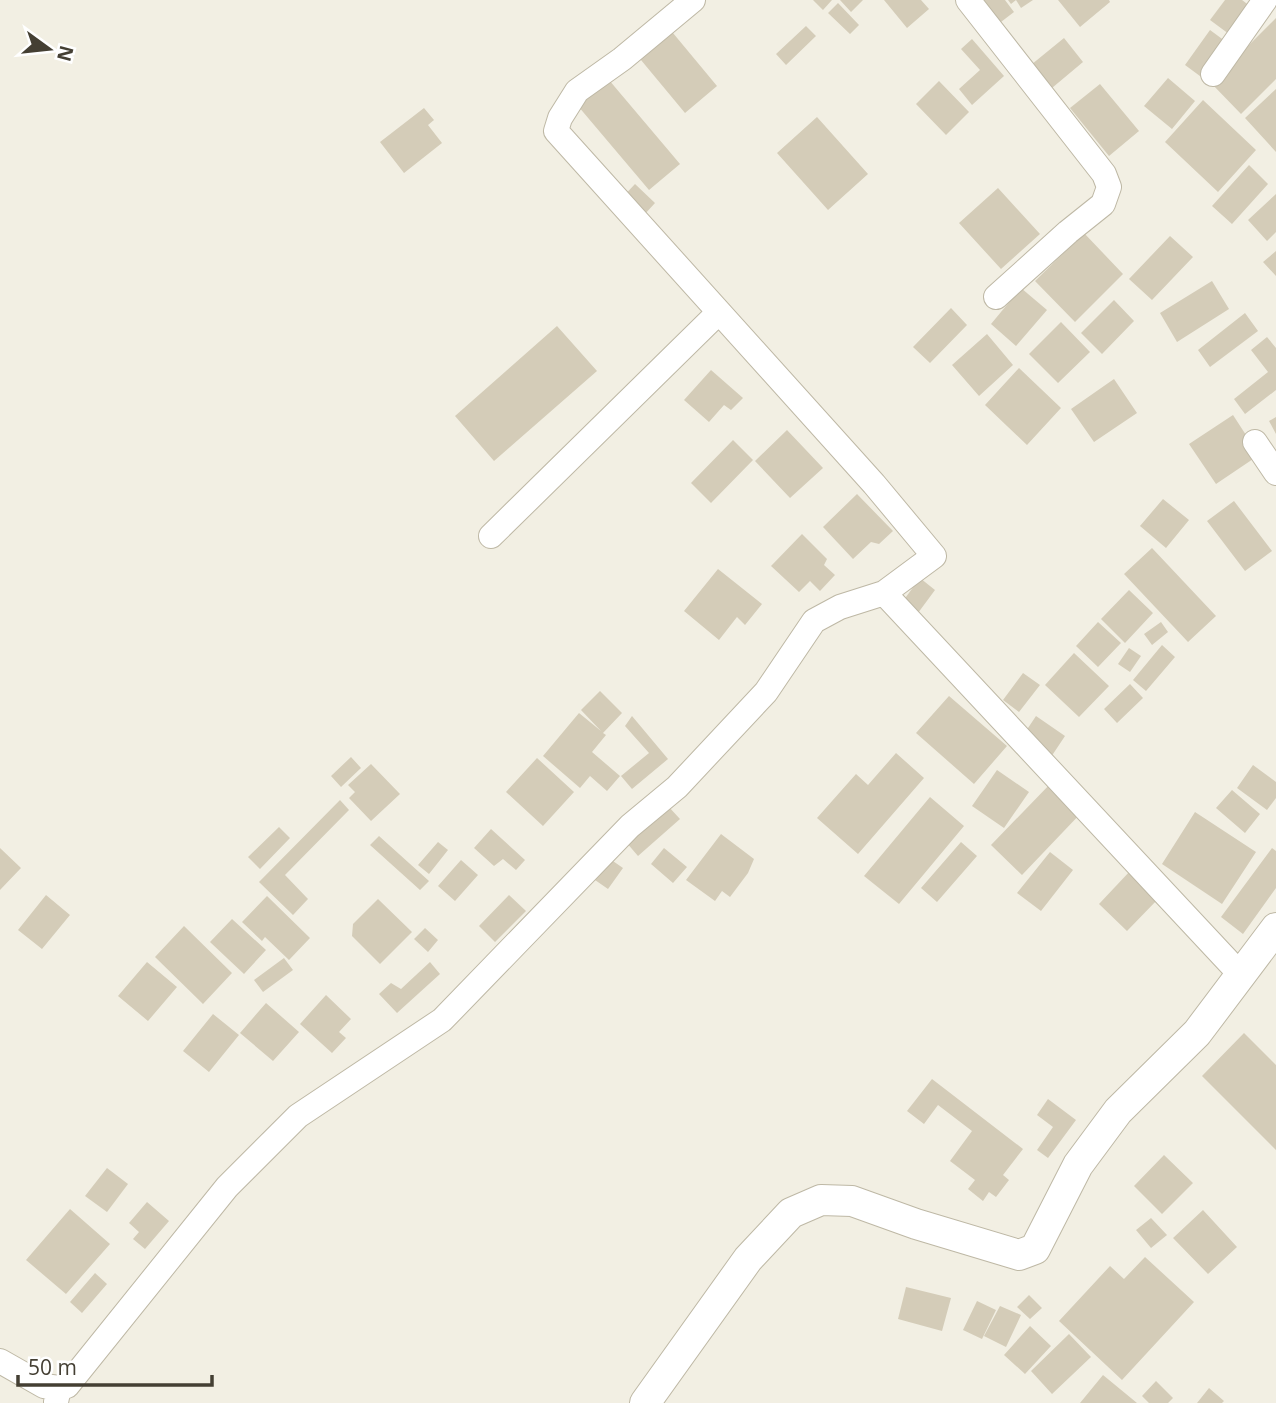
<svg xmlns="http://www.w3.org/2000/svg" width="1276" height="1403" font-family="'Open Sans',sans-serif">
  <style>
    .building { fill: #d4ccb8 }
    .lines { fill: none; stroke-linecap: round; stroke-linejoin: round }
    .minor-casing { stroke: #beb8a5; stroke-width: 26 }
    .tertiary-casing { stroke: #beb8a5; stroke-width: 32 }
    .minor { stroke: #fff; stroke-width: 24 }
    .tertiary { stroke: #fff; stroke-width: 30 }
  </style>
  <rect width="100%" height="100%" fill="#f2efe3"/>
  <!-- building -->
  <path class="building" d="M 813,0 L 832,0 L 823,10 Z
    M 840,0 L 863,0 L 851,12 Z
    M 884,0 L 921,0 L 929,9 L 907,28 Z
    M 978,0 L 1005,0 L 1014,12 L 997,25 Z
    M 1008,0 L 1033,0 L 1021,8 L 1016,0 L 1011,4 Z
    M 1058,0 L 1109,0 L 1110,2 L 1080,27 Z
    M 1225,0 L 1242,0 L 1254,9 L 1233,37 L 1210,20 Z
    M 838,3 L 859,25 L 850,34 L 828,13 Z
    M 1276,18 L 1276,79 L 1241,114 L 1211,83 Z
    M 806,26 L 816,36 L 786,65 L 776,54 Z
    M 668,27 L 717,86 L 685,113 L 636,54 Z
    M 1210,30 L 1229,44 L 1204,79 L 1185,65 Z
    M 1064,38 L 1083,62 L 1046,93 L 1026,69 Z
    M 972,39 L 1004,76 L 972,105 L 959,89 L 980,70 L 961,49 Z
    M 1168,78 L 1195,101 L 1172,129 L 1144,106 Z
    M 609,80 L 680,164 L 649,190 L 578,106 Z
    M 939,81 L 969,112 L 946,135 L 916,104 Z
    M 1100,84 L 1139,131 L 1109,156 L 1070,108 Z
    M 1276,89 L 1276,152 L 1245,118 Z
    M 1203,100 L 1256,150 L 1218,192 L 1165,142 Z
    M 424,108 L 434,120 L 428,125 L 442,143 L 404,173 L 380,142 Z
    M 817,117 L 868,174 L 828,210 L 777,153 Z
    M 1249,165 L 1268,184 L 1232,224 L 1212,206 Z
    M 635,184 L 655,203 L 644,215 L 617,203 Z
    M 998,188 L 1040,234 L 1001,269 L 959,223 Z
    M 1276,194 L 1276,232 L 1267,241 L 1248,220 Z
    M 1084,233 L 1123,274 L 1075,322 L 1035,281 Z
    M 1170,236 L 1193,257 L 1152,300 L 1129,279 Z
    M 1276,251 L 1276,276 L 1263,262 Z
    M 1212,281 L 1229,309 L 1177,342 L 1160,313 Z
    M 1021,288 L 1047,310 L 1016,346 L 991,324 Z
    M 1114,300 L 1134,321 L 1102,354 L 1081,333 Z
    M 951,308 L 967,325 L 930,363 L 913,347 Z
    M 1245,313 L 1258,331 L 1210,367 L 1198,350 Z
    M 1061,322 L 1090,352 L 1058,383 L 1029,354 Z
    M 557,326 L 597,371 L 494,461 L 455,416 Z
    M 987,334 L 1013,365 L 979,396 L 952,365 Z
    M 1267,337 L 1276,348 L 1276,390 L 1245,414 L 1234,399 L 1268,372 L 1251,350 Z
    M 1019,368 L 1061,408 L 1027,445 L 985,405 Z
    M 711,370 L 743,398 L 731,410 L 724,405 L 709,422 L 684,400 Z
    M 1114,379 L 1137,413 L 1094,442 L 1071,409 Z
    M 1233,415 L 1259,455 L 1216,484 L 1189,444 Z
    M 1276,417 L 1276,434 L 1269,421 Z
    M 787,430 L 823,468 L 790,498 L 755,461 Z
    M 733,440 L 753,460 L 711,503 L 691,483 Z
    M 857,494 L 893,531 L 879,544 L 871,542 L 853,559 L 823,527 Z
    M 1163,499 L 1189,520 L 1166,548 L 1140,526 Z
    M 1234,501 L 1272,551 L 1245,571 L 1207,521 Z
    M 802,534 L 827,559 L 824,565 L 835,575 L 820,591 L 810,581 L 799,592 L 771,566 Z
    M 1152,548 L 1216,616 L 1188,642 L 1124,574 Z
    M 718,569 L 762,604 L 745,625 L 737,617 L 719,640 L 684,611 Z
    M 920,578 L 935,590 L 918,613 L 903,601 Z
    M 1129,590 L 1153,613 L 1125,643 L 1101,619 Z
    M 1098,622 L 1121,643 L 1098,667 L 1076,646 Z
    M 1161,622 L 1168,632 L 1152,645 L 1144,634 Z
    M 1162,645 L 1175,657 L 1146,691 L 1133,680 Z
    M 1129,648 L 1141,656 L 1130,672 L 1118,664 Z
    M 1074,653 L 1109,686 L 1079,717 L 1045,685 Z
    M 1023,673 L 1040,685 L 1019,712 L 1003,700 Z
    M 1130,684 L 1143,698 L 1117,723 L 1104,709 Z
    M 600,691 L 622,713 L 603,733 L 606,735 L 592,752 L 620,776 L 607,791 L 590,776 L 580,788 L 543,756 L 579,713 L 601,731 L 581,710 Z
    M 949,696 L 1007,746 L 974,784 L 916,733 Z
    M 632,716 L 668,759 L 632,789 L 621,776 L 649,753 L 625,726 Z
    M 1036,716 L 1065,736 L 1051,757 L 1022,737 Z
    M 896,753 L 924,778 L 858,854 L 817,818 L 856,774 L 868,785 Z
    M 351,757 L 361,768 L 341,787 L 331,776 Z
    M 537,758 L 574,792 L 543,826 L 506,792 Z
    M 371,764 L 400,794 L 371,821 L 349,798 L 355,792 L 348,785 Z
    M 1253,765 L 1276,782 L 1276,798 L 1267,810 L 1237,788 Z
    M 997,770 L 1029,792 L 1004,828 L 972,806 Z
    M 1052,782 L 1083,811 L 1022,875 L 991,845 Z
    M 1232,790 L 1260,814 L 1245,833 L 1216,808 Z
    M 930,797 L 964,826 L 899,904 L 864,876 Z
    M 340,800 L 349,810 L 285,875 L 308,899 L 293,915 L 259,882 Z
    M 668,806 L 680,819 L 638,856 L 626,842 Z
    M 1195,812 L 1256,852 L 1222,904 L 1162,864 Z
    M 279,827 L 290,838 L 260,869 L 248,857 Z
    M 491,829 L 525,860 L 516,870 L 503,859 L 494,866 L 474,848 Z
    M 721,834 L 754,859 L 748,873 L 730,897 L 722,891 L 715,901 L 686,880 Z
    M 379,836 L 429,881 L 420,890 L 370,845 Z
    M 438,842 L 448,850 L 429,874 L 418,865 Z
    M 961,842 L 977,856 L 937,902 L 921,888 Z
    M 0,848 L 21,868 L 0,890 Z
    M 664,848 L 687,867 L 673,883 L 651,864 Z
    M 1272,848 L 1276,851 L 1276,888 L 1243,934 L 1221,917 Z
    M 1050,852 L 1073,870 L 1041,911 L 1017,893 Z
    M 610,859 L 623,868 L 608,889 L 595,880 Z
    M 461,860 L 478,875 L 455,901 L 438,886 Z
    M 1131,870 L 1159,898 L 1127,931 L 1099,904 Z
    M 46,895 L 70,915 L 42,949 L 18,930 Z
    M 509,895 L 526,911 L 495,942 L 479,926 Z
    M 267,896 L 310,938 L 289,960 L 265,937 L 262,941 L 242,922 Z
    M 378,899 L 412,932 L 380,964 L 352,936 L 353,924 Z
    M 232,919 L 266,950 L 244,974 L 210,942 Z
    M 184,926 L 232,973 L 203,1004 L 155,957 Z
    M 425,928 L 438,940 L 428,952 L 414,939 Z
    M 284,958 L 293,970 L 263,992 L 254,980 Z
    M 147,962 L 177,987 L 148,1021 L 118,996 Z
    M 430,962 L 440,974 L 397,1013 L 379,994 L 391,983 L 401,989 Z
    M 326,995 L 351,1019 L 339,1032 L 346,1038 L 332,1053 L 300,1024 Z
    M 266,1003 L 299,1032 L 273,1061 L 240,1033 Z
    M 213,1014 L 239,1035 L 209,1072 L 183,1051 Z
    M 1244,1033 L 1276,1065 L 1276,1150 L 1202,1076 Z
    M 932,1079 L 1023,1149 L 1003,1175 L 1009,1180 L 996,1197 L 989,1192 L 983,1201 L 968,1189 L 975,1180 L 950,1161 L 972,1131 L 938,1105 L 924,1124 L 907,1111 Z
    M 1048,1099 L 1076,1120 L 1048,1158 L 1037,1150 L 1053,1127 L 1037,1115 Z
    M 1164,1155 L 1193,1183 L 1162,1214 L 1134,1186 Z
    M 107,1168 L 128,1184 L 107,1212 L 85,1196 Z
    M 147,1202 L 169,1221 L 145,1249 L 133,1239 L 139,1232 L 129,1223 Z
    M 70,1209 L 110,1244 L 66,1294 L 26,1260 Z
    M 1203,1210 L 1237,1247 L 1208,1274 L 1173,1238 Z
    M 1151,1218 L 1167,1235 L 1151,1248 L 1136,1230 Z
    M 1145,1257 L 1194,1302 L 1122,1380 L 1059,1321 L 1110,1266 L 1124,1279 Z
    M 95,1273 L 107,1284 L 82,1313 L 70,1302 Z
    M 906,1287 L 951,1298 L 942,1331 L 898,1319 Z
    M 1029,1295 L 1042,1308 L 1030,1319 L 1017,1307 Z
    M 977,1301 L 996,1310 L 982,1339 L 963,1330 Z
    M 1000,1306 L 1021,1315 L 1006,1347 L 984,1336 Z
    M 1030,1326 L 1051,1346 L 1025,1374 L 1004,1355 Z
    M 1069,1334 L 1091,1357 L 1052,1394 L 1031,1371 Z
    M 1103,1375 L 1137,1403 L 1080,1403 Z
    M 1156,1381 L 1173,1398 L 1168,1403 L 1149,1403 L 1142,1396 Z
    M 1209,1388 L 1224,1401 L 1222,1403 L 1197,1403 Z"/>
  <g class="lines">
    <!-- minor casing -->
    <g class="minor-casing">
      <path id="minor" d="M 968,0 L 1104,174 L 1109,187 L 1103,204 L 1068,232 L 996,297
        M 1213,74 L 1265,0
        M 1255,442 L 1276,473
        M 491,536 L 718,313
        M 884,593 L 1241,975
        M 0,1361 L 44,1386 L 59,1388 L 56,1402
        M 59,1388 L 67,1386 L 227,1187 L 298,1116 L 442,1020 L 630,826 L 677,787 L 766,692 L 814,621 L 840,607 L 884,593 L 934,556 L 874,484 L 556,131 L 560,118 L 577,91 L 622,59 L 693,0"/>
    </g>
    <!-- tertiary casing -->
    <g class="tertiary-casing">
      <path id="tertiary" d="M 645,1403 L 748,1259 L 791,1213 L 821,1200 L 852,1201 L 916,1224 L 1019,1255 L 1035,1249 L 1078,1165 L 1118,1111 L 1197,1033 L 1276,928"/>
    </g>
    <!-- minor -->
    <use href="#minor" class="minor"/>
    <!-- tertiary -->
    <use href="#tertiary" class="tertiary"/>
  </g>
  <!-- north arrow -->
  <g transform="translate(49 49) rotate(105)" stroke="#ffffff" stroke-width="5" paint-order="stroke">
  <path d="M0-5L12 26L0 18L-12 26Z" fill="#443f33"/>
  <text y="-10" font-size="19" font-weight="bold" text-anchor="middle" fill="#443f33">N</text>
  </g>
  <!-- scale -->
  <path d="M18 1375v10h194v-10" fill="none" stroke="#443f33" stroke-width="3.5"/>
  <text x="28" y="1375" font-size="21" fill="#443f33" stroke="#ffffff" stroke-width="5" paint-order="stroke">50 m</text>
</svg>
